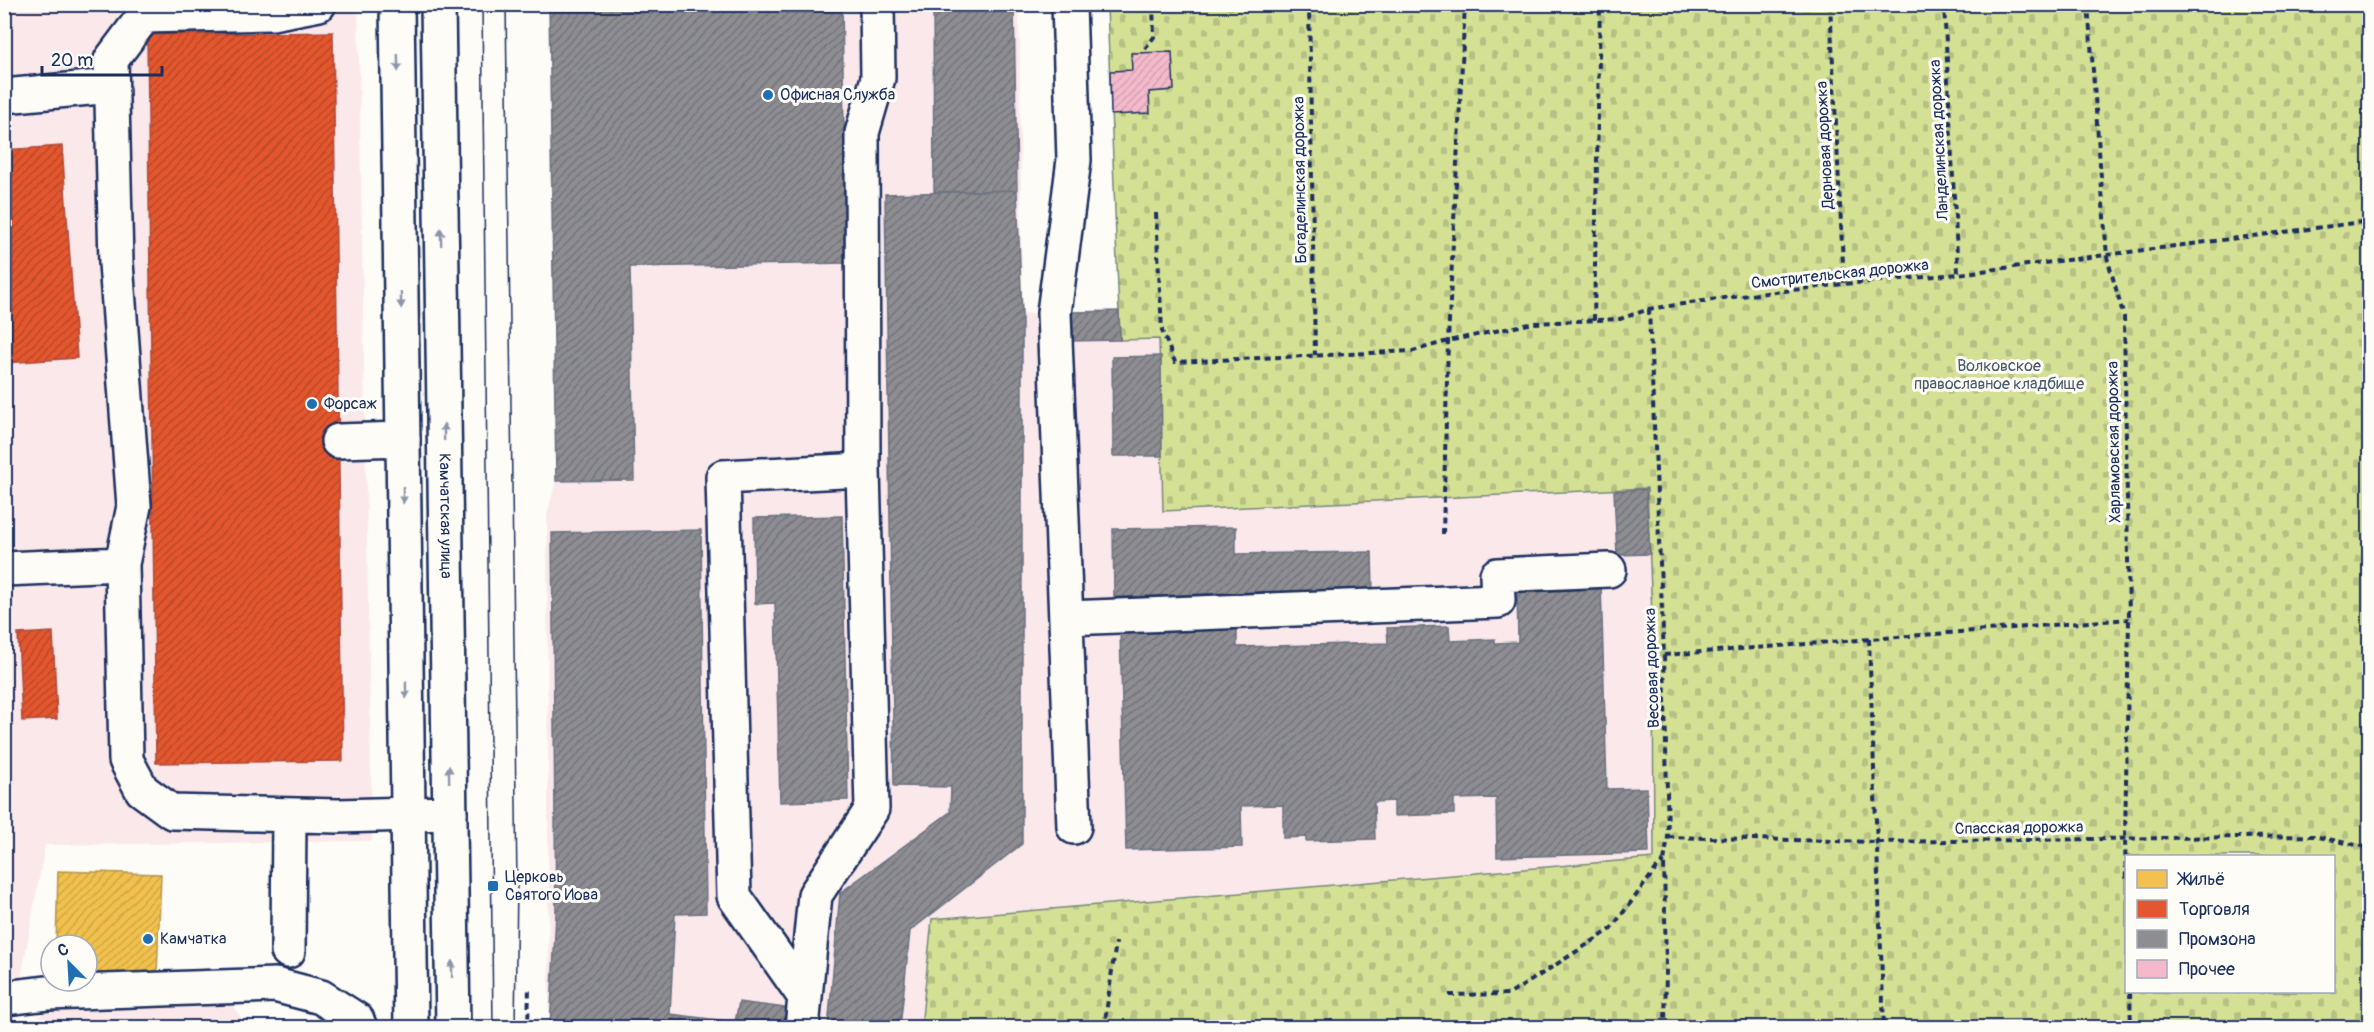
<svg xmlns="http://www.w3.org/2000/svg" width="2374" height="1032" font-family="Pangolin,sans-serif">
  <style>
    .built { fill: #fae8ea }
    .cemetery { fill: url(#cemetery-stones); stroke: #78887a; stroke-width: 1.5; fill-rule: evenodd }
    .homes { fill: url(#homes-hatch); stroke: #b29553; stroke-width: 1.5 }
    .shops { fill: url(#shops-hatch); stroke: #a84b3c; stroke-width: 1.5 }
    .industry { fill: url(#industry-hatch); stroke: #6b7182; stroke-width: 1.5 }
    .building { fill: url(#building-hatch); stroke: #1b2f5e; stroke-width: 1.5 }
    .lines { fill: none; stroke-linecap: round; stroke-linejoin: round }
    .minor-casing { stroke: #1b2f5e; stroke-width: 38 }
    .major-casing { stroke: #1b2f5e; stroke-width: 38 }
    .path { stroke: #1b2f5e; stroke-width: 4; stroke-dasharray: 6 4.5; stroke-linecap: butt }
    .minor { stroke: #fdfcf7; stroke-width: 33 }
    .major { stroke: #fdfcf7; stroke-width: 33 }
    .tram { stroke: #1b2f5e; stroke-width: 1.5 }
    .oneway { fill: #8c96aa }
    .poi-dot { fill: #1f6fb2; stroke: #fdfcf7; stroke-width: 2 }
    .labels { text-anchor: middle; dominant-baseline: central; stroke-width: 6; stroke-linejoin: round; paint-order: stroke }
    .poi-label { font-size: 16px; fill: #1b2f5e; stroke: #fdfcf7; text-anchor: start }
    .street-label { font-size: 16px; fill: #1b2f5e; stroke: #fdfcf7 }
    .park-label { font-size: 16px; fill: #495c6c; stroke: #fdfcf7 }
  </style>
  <defs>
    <pattern id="cemetery-stones" width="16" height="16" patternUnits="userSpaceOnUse" patternTransform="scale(1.5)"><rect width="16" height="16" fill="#d4e195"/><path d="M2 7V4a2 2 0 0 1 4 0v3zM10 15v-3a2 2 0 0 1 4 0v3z" fill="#b5c183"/></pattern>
    <pattern id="homes-hatch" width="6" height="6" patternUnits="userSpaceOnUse" patternTransform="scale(1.5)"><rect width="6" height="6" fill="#f2c14e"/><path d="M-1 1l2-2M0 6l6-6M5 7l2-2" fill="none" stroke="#cfa646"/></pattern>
    <pattern id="shops-hatch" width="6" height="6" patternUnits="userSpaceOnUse" patternTransform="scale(1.5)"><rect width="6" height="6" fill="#e4572e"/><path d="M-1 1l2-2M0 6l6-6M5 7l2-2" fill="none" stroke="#b8482a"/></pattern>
    <pattern id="industry-hatch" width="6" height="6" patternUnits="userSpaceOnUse" patternTransform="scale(1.5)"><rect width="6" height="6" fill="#8d8d92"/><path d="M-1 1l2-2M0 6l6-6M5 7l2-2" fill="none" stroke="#72747a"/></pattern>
    <pattern id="building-hatch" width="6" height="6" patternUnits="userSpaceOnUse" patternTransform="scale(1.5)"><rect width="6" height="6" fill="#f4bacc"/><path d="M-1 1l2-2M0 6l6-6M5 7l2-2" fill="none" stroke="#d1a0b2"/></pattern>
  </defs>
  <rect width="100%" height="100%" fill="#fdfcf7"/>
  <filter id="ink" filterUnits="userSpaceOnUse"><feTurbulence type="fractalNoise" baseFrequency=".0167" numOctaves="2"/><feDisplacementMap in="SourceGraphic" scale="12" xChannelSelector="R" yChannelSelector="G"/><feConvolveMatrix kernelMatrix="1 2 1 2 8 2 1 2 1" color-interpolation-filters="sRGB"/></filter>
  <g filter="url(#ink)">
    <!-- built -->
    <path class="built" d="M 4,5 L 358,5 L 372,841 L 45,845 L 12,1028 L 4,1027 Z
      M 549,5 L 1019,5 L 1022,314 L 1119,311 L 1120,340 L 1159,339 L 1163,511 L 1648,488 L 1653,642 L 1654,859 L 933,919 L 921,1027 L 549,1027 L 547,515 L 556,481 Z
      M 228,998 L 247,1027 L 28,1028 L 46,1009 Z"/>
    <!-- cemetery -->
    <path class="cemetery" d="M 1107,5 L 2369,5 L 2369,1027 L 921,1028 L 932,919 L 1654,858 L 1653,642 L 1647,488 L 1163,511 L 1159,339 L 1120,340 ZM 2126,856 L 2334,856 L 2334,992 L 2126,992 Z"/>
    <!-- homes -->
    <path class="homes" d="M 58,871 L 161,874 L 157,975 L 87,973 L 87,945 L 56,945 Z"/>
    <!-- shops -->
    <path class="shops" d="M 333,32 L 343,761 L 156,763 L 147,35 Z
      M 62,146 L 77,358 L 4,363 L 4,150 Z
      M 53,632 L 57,719 L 22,721 L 18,634 Z"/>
    <!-- industry -->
    <path class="industry" d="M 549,4 L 842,4 L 846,263 L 630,267 L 634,480 L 556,481 Z
      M 933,4 L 1014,4 L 1017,190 L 934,192 Z
      M 1017,190 L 1022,314 L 1022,844 L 910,931 L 900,1028 L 828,1028 L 840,893 L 950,812 L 951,787 L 894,786 L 885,194 Z
      M 1119,311 L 1120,340 L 1070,341 L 1070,312 Z
      M 1161,356 L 1162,456 L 1113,456 L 1112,357 Z
      M 1646,489 L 1650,554 L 1617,555 L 1614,491 Z
      M 842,516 L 848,800 L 780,802 L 775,603 L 755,604 L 754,518 Z
      M 1236,527 L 1236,554 L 1372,552 L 1373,592 L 1114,597 L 1113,529 Z
      M 701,530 L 706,913 L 675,914 L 670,1014 L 735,1022 L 739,1002 L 792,1009 L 790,1028 L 550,1028 L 556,914 L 552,533 Z
      M 1601,583 L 1607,789 L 1647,788 L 1649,853 L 1497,857 L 1496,798 L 1454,799 L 1454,814 L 1394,816 L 1394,801 L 1374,802 L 1375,839 L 1306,841 L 1306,837 L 1283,838 L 1283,805 L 1241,806 L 1242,847 L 1126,850 L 1120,632 L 1237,629 L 1237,647 L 1388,643 L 1387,628 L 1449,626 L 1450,641 L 1495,639 L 1495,643 L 1518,642 L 1517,585 Z"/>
    <!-- building -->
    <path class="building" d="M 1172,52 L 1174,90 L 1149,92 L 1150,113 L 1111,115 L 1110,71 L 1132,70 L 1131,53 Z"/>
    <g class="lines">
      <!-- minor casing -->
      <g class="minor-casing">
        <path id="minor" d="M 319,4 L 272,13 L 144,16 L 111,60 L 116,263 L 134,506 L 122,564 L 126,760 L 142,790 L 172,812 L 338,816 L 450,813
          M 1069,4 L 1074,160 L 1054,313 L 1074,827
          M 4,96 L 111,86
          M 338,441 L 403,439
          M 4,569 L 122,564
          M 1067,618 L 1498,601 L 1497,575 L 1609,570
          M 288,951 L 289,815
          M 805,997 L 815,895 L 872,809 L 863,470 L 862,133 L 878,78 L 877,4
          M 4,998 L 48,993 L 275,985 L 321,997 L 357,1020 L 360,1028
          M 802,1028 L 805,997 L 734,896 L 723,477 L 863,470"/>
      </g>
      <!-- major casing -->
      <g class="major-casing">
        <g id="major">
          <path d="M 397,4 L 411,1028"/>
          <path id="s1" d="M 438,4 L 453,1028"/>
        </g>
      </g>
      <!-- path -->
      <path class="path" d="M 1309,4 L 1315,355
        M 1830,4 L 1844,284
        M 1944,4 L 1958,274
        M 2088,4 L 2107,257 L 2124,317 L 2129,619 L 2125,838 L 2126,882
        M 1145,49 L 1154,37 L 1153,4
        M 1156,213 L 1162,331 L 1175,362 L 1413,351 L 1448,341 L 1534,323 L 1620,319 L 1649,309 L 1724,298 L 1844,284 L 1958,274 L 2370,221
        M 1649,309 L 1664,655 L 1668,837 L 1664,861 L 1666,968 L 1665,1028
        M 1594,320 L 1600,4
        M 1443,534 L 1448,341 L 1465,4
        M 1869,639 L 1884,1028
        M 1664,655 L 2129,619
        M 1668,837 L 1878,842 L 2314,836 L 2370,848
        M 2130,992 L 2131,1028
        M 1449,995 L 1510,994 L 1610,930 L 1656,869 L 1664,861
        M 528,1028 L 529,986
        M 1104,1028 L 1116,942"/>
      <!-- minor -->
      <use href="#minor" class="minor"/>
      <!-- major -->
      <use href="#major" class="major"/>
      <!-- tram -->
      <path class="tram" d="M 482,4 L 493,1028
        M 506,4 L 517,885 L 515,1028"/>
    </g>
    <!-- one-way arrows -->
    <defs><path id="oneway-solid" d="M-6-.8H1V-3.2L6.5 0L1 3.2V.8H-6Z" transform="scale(1.5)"/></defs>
    <g class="oneway">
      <use href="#oneway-solid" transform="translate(398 63) rotate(89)"/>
      <use href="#oneway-solid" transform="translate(441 237) rotate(-91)"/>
      <use href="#oneway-solid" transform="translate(401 300) rotate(89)"/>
      <use href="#oneway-solid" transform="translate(444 432) rotate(-91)"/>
      <use href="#oneway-solid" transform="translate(403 495) rotate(89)"/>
      <use href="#oneway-solid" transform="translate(406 690) rotate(89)"/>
      <use href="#oneway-solid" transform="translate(449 774) rotate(-91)"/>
      <use href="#oneway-solid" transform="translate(452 969) rotate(-91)"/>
    </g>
  </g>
  <!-- markers -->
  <g class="poi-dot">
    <circle cx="768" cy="95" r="6"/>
    <circle cx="312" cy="404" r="6"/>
    <rect x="487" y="880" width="12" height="12" rx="3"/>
    <circle cx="148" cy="939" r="6"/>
  </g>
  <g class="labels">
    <!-- poi labels -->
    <g class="poi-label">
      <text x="780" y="95">Офисная Служба</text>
      <text x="324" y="404">Форсаж</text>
      <text x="505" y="877">Церковь<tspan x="505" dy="18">Святого Иова</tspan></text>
      <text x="160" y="939">Камчатка</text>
    </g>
    <!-- street labels -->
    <g class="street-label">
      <text transform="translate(1939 140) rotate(-93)">Ланделинская дорожка</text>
      <text transform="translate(1825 145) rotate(-93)">Дерновая дорожка</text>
      <text transform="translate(1300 180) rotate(-91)">Богаделинская дорожка</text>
      <text transform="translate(1840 274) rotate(-6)">Смотрительская дорожка</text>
      <text transform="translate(2114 442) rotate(-91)">Харламовская дорожка</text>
      <text stroke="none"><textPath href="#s1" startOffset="512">Камчатская улица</textPath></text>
      <text transform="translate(1652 668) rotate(-92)">Весовая дорожка</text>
      <text transform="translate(2019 828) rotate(-1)">Спасская дорожка</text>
    </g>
    <!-- park labels -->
    <g class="park-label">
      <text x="1999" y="366">Волковское<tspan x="1999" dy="18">православное кладбище</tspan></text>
    </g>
  </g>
  <!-- margin -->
  <rect width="2374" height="1032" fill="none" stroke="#fdfcf7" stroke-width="24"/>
  <rect x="12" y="12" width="2350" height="1008" fill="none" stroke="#1b2f5e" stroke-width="2" filter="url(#ink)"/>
  <!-- legend -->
  <rect x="2125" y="855" width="210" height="138" fill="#fdfcf7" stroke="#a3aaba" stroke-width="1.5"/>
  <rect x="2137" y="870" width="30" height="18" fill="#f2c14e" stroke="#a3aaba" stroke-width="1.5"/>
  <text x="2179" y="885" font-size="18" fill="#1b2f5e">Жильё</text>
  <rect x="2137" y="900" width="30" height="18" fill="#e4572e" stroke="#a3aaba" stroke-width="1.5"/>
  <text x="2179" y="915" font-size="18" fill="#1b2f5e">Торговля</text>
  <rect x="2137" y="930" width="30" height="18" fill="#8d8d92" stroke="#a3aaba" stroke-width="1.5"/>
  <text x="2179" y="945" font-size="18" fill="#1b2f5e">Промзона</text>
  <rect x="2137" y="960" width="30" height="18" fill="#f4bacc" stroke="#a3aaba" stroke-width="1.5"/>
  <text x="2179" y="975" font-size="18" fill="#1b2f5e">Прочее</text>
  <!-- north arrow -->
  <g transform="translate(69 963) rotate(336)"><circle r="28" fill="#fdfcf7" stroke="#a3aaba" stroke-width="1.5"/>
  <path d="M0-4.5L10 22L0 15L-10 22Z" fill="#1f6fb2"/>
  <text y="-9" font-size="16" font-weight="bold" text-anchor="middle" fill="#1b2f5e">С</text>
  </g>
  <!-- scale -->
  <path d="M42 66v9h120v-9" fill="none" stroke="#1b2f5e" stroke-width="3"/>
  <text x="51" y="66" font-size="18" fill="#1b2f5e" stroke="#fdfcf7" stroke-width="4.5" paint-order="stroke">20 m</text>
</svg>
